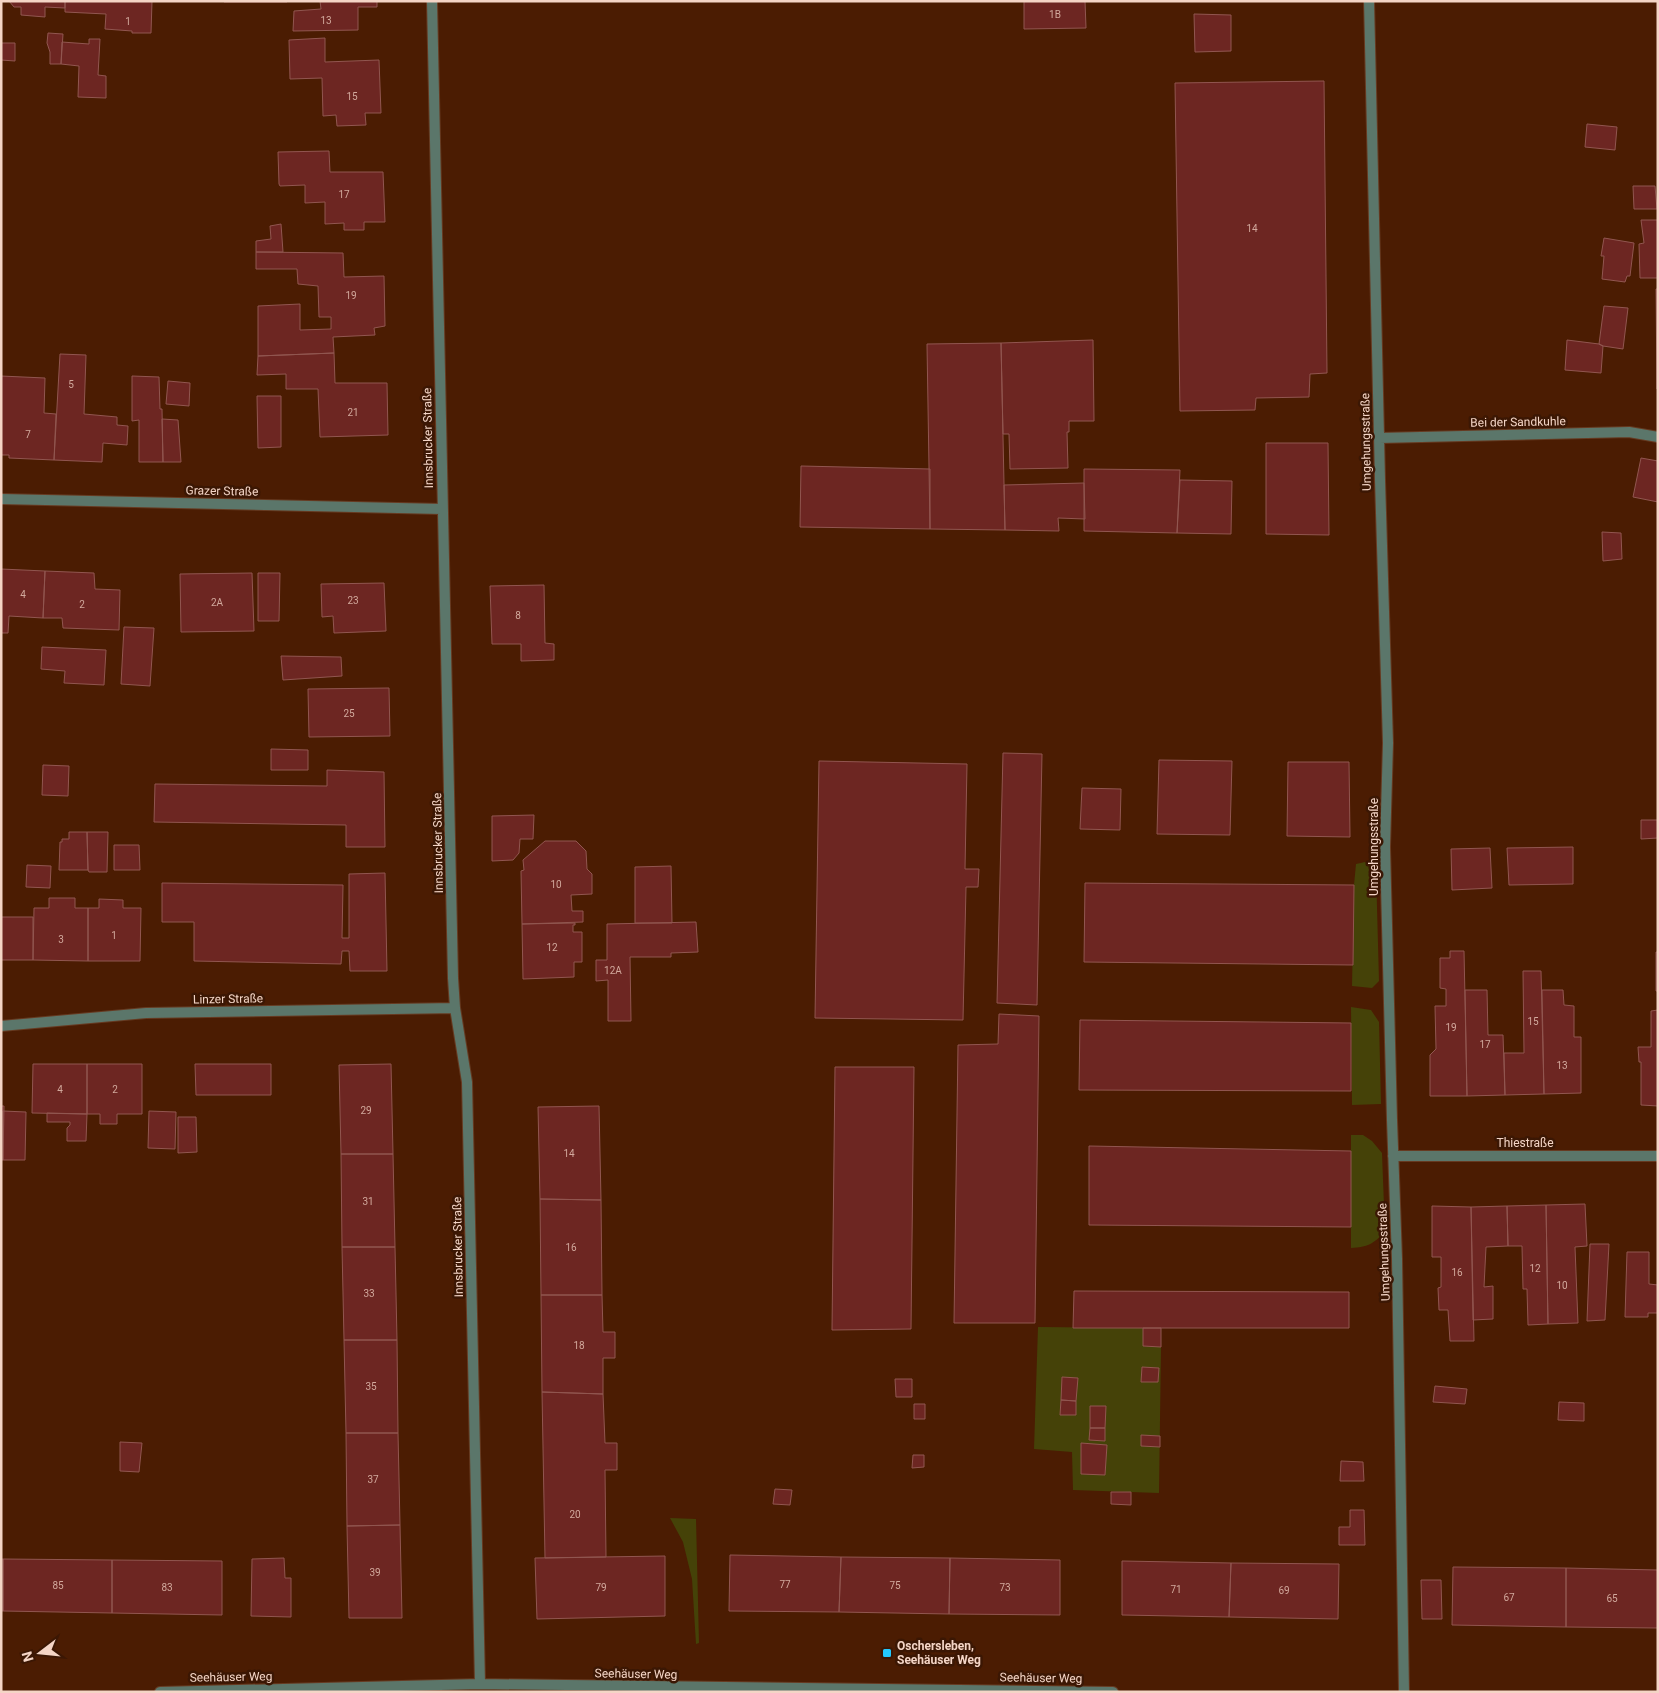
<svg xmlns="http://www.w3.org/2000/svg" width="1659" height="1693" font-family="Roboto,sans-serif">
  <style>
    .green { fill: #454208 }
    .building { fill: #6d2622; stroke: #915650 }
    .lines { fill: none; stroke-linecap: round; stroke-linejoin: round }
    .street-casing { stroke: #663a21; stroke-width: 12 }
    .street { stroke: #5b766a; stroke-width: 10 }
    .poi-dot { fill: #23c9fe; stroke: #3b1704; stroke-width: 2 }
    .labels { text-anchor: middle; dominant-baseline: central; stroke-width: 5; stroke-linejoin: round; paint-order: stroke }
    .number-label { font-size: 10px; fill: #d2a99d }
    .street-label { font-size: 12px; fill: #f4d5c6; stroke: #3b1704 }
    .poi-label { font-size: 12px; font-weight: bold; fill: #f4d5c6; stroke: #3b1704; text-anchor: start }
  </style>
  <rect width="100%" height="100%" fill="#4b1c02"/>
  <!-- green -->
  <path class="green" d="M 1365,862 L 1376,870 L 1379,981 L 1372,988 L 1352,986 L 1354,885 L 1356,864 Z
    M 1351,1007 L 1371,1010 L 1379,1022 L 1381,1104 L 1352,1105 Z
    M 1351,1135 L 1363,1135 L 1372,1141 L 1382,1153 L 1385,1232 C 1373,1244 1368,1247 1351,1248 Z
    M 1038,1327 L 1143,1328 L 1143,1346 L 1161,1347 L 1159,1493 L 1073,1490 L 1072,1452 L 1034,1449 Z
    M 670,1518 L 696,1519 L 699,1643 L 696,1644 L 692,1579 L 683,1542 Z"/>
  <!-- building -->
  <path class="building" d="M 9,1 L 65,1 L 65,8 L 45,7 L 45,17 L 21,15 L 21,7 L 14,7 Z
    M 65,1 L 152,1 L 151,33 L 132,33 L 132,31 L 105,29 L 106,14 L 65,12 Z
    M 224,1 L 287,1 L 287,2 L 224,2 Z
    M 320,1 L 377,1 L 377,7 L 358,7 L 358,30 L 293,31 L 294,11 L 321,9 Z
    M 1024,1 L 1085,1 L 1086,28 L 1024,29 Z
    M 1194,14 L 1231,15 L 1231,51 L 1195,52 Z
    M 48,33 L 63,34 L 61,64 L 50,64 L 50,52 L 47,43 Z
    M 325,38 L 325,62 L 379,60 L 381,113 L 365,113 L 366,125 L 337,126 L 336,115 L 323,116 L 322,78 L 290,79 L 289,40 Z
    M 89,39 L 100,39 L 98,75 L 106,76 L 106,98 L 78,97 L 79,66 L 61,64 L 62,42 L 89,44 Z
    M 1,43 L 15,43 L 15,61 L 1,60 Z
    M 1324,81 L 1327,373 L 1310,374 L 1309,397 L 1256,398 L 1255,410 L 1180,411 L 1175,83 Z
    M 1587,124 L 1617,127 L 1615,150 L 1585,147 Z
    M 329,151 L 330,172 L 383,172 L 385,222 L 364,222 L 364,230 L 344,230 L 344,223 L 325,224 L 325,202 L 305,203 L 305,185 L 280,186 L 279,184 L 278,152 Z
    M 1633,186 L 1655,186 L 1657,209 L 1634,209 Z
    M 1641,220 L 1658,220 L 1658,278 L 1640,278 L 1639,244 L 1644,243 Z
    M 281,224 L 283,252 L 256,252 L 256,241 L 271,239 L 270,226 Z
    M 1604,238 L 1634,243 L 1630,276 L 1627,276 L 1625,282 L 1602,279 L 1604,256 L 1601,256 Z
    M 256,252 L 343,253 L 344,277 L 384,276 L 385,326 L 374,328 L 375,335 L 333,337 L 334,353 L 258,356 L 258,306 L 300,304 L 300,330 L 331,329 L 331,317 L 319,317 L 318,286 L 298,284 L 297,269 L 256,269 Z
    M 1656,289 L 1658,289 L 1657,389 Z
    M 1604,306 L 1628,308 L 1623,349 L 1603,346 L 1599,344 Z
    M 1093,340 L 1094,421 L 1069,421 L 1069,432 L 1067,432 L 1068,468 L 1010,469 L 1009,434 L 1003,434 L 1001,343 Z
    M 1567,340 L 1599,344 L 1603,346 L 1601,373 L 1565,370 Z
    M 1001,343 L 1005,530 L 930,529 L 927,344 Z
    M 334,353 L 335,383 L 387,383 L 388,435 L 320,437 L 318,389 L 286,389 L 286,374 L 257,375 L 258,356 Z
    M 60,354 L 86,355 L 84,414 L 117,417 L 117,425 L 128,426 L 127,445 L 103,443 L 102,462 L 54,460 Z
    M 1,376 L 45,378 L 44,413 L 56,414 L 54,460 L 9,458 L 9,455 L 1,455 Z
    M 132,376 L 159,377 L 160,409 L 162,409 L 163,462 L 139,462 L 139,420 L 132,421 Z
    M 168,381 L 190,383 L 189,406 L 166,404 Z
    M 257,396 L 281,396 L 281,447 L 258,448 Z
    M 162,419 L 178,420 L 181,462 L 163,462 Z
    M 1266,443 L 1328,443 L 1329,535 L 1266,534 Z
    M 1641,458 L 1658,461 L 1658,502 L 1633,497 Z
    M 801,466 L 930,469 L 930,529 L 800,527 Z
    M 1084,469 L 1180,470 L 1177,533 L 1084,531 Z
    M 1180,480 L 1232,481 L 1231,534 L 1177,533 Z
    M 1084,483 L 1085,519 L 1058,518 L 1059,531 L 1005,530 L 1004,485 Z
    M 1602,532 L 1621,533 L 1622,559 L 1603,561 Z
    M 1,569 L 45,571 L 43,618 L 9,616 L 8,633 L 1,633 Z
    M 45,571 L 94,573 L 95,589 L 120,590 L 119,630 L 63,628 L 62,618 L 43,618 Z
    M 252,573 L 254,631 L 181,632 L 180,574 Z
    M 258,573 L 280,573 L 279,621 L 258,621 Z
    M 384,583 L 386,631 L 334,633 L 333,616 L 322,617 L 321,584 Z
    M 544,585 L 545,643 L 554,644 L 554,660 L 521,661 L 521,644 L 492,644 L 490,586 Z
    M 124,627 L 154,628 L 150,686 L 121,684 Z
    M 42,647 L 106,650 L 104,685 L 64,683 L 65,671 L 41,669 Z
    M 281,656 L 341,657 L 342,676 L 283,680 Z
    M 389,688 L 390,736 L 309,737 L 308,689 Z
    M 271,749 L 308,750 L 308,770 L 271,770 Z
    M 1003,753 L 1042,754 L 1037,1005 L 997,1003 Z
    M 1159,760 L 1232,761 L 1230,835 L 1157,834 Z
    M 819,761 L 967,764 L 965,869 L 979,869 L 978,887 L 966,887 L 963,1020 L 815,1018 Z
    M 1288,762 L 1349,762 L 1350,837 L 1287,836 Z
    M 43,765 L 69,766 L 68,796 L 42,795 Z
    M 327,770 L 384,772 L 385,847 L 346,847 L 346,825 L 154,822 L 155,784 L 327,786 Z
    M 1082,788 L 1121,789 L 1120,830 L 1080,829 Z
    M 534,815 L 533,839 L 520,839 L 519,853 L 513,860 L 492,861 L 492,816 Z
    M 1641,820 L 1658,820 L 1658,838 L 1641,839 Z
    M 69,832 L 87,832 L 88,870 L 59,870 L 60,842 L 62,842 L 62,839 L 69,839 Z
    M 87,832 L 108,832 L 107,872 L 89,872 L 88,870 Z
    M 545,841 L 576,841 L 586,851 L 587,869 L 592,874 L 592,894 L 571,895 L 572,911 L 583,911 L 583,922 L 522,924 L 521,871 L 524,870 L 523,860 Z
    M 114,845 L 139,845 L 140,870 L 114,870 Z
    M 1573,847 L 1573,884 L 1509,885 L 1507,848 Z
    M 1490,848 L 1492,888 L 1452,890 L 1451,849 Z
    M 27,865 L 51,866 L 50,888 L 26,887 Z
    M 671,866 L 672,923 L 635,923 L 635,867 Z
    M 385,873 L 387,971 L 350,971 L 349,951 L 342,951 L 341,964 L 194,961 L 194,922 L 162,922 L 162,883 L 343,885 L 342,938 L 349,938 L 349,874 Z
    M 1085,883 L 1354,885 L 1353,965 L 1084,962 Z
    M 49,898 L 75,898 L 75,908 L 88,908 L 88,961 L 33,960 L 34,908 L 49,908 Z
    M 99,899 L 123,900 L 123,908 L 141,908 L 140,961 L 88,961 L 88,908 L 99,908 Z
    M 1,917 L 33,917 L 33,960 L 1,960 Z
    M 696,922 L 698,952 L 671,953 L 671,957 L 630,957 L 631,1021 L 608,1021 L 608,980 L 596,981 L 596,960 L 607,960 L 607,924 Z
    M 575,923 L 575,925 L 573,925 L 573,932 L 582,932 L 582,962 L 574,962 L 574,977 L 523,979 L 522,924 Z
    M 1450,951 L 1464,951 L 1467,1096 L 1430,1096 L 1430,1055 L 1436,1049 L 1435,1006 L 1446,1006 L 1446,989 L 1440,988 L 1440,958 L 1450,958 Z
    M 1656,952 L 1658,952 L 1658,991 L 1656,991 Z
    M 1523,971 L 1541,971 L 1544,1094 L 1505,1095 L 1504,1053 L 1524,1053 Z
    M 1465,990 L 1487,990 L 1488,1035 L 1503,1035 L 1505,1095 L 1467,1096 Z
    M 1542,990 L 1563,990 L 1564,1005 L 1574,1006 L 1574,1037 L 1581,1037 L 1581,1093 L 1544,1094 Z
    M 1658,1010 L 1658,1106 L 1641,1105 L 1641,1062 L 1639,1062 L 1638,1047 L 1651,1047 L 1651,1011 Z
    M 999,1014 L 1039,1016 L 1035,1323 L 954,1323 L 958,1045 L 998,1044 Z
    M 1080,1020 L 1351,1023 L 1351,1091 L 1079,1090 Z
    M 33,1064 L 87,1064 L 87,1114 L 32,1113 Z
    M 87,1064 L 142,1064 L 142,1114 L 117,1114 L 117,1124 L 100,1124 L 100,1114 L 87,1114 Z
    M 195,1064 L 271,1064 L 271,1095 L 196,1095 Z
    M 391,1064 L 393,1154 L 341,1154 L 339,1065 Z
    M 835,1067 L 914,1067 L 911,1329 L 832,1330 Z
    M 1,1106 L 4,1106 L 3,1160 L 1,1160 Z
    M 599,1106 L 601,1200 L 540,1199 L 538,1107 Z
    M 3,1111 L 26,1112 L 25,1160 L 3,1160 Z
    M 149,1111 L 176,1112 L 175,1149 L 148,1148 Z
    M 47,1113 L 87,1114 L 86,1141 L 67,1141 L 67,1128 L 70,1125 L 70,1122 L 47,1122 Z
    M 178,1117 L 196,1117 L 197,1152 L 178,1153 Z
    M 1089,1146 L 1351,1151 L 1351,1227 L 1089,1225 Z
    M 341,1154 L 393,1154 L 395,1247 L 342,1247 Z
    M 540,1199 L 601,1200 L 602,1295 L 541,1295 Z
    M 1585,1204 L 1587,1246 L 1575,1247 L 1578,1323 L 1548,1324 L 1546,1205 Z
    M 1546,1205 L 1548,1324 L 1528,1325 L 1527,1289 L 1523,1289 L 1522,1246 L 1508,1246 L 1507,1206 Z
    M 1432,1206 L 1471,1207 L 1474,1341 L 1450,1341 L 1448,1310 L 1439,1310 L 1438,1288 L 1441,1287 L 1441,1257 L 1432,1257 Z
    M 1507,1206 L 1508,1246 L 1486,1247 L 1484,1287 L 1493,1286 L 1493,1319 L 1473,1320 L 1471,1207 Z
    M 1590,1244 L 1609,1244 L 1605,1320 L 1587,1321 Z
    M 342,1247 L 395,1247 L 397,1340 L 344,1340 Z
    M 1627,1252 L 1649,1252 L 1649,1284 L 1658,1285 L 1658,1313 L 1648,1313 L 1648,1317 L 1625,1317 Z
    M 1074,1291 L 1349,1292 L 1349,1328 L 1073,1328 Z
    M 541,1295 L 602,1295 L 603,1332 L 615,1332 L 615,1358 L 603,1358 L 603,1394 L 542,1392 Z
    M 1143,1328 L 1161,1328 L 1161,1347 L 1143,1346 Z
    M 344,1340 L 397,1340 L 398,1433 L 346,1433 Z
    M 1142,1367 L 1159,1368 L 1158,1382 L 1141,1382 Z
    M 1062,1377 L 1078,1378 L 1076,1401 L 1061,1400 Z
    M 895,1379 L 912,1379 L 912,1397 L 896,1397 Z
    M 1435,1386 L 1467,1389 L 1465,1404 L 1433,1402 Z
    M 542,1392 L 603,1394 L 605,1443 L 617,1443 L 617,1470 L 605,1470 L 606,1557 L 545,1558 Z
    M 1061,1400 L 1076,1401 L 1076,1415 L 1060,1415 Z
    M 1559,1402 L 1584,1403 L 1584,1421 L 1558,1420 Z
    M 914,1404 L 925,1404 L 925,1419 L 914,1419 Z
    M 1090,1406 L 1106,1406 L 1105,1428 L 1090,1428 Z
    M 1090,1428 L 1105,1428 L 1105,1441 L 1089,1440 Z
    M 346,1433 L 398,1433 L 400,1525 L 347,1526 Z
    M 1141,1435 L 1160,1436 L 1160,1447 L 1141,1446 Z
    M 120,1442 L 142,1443 L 139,1472 L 120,1471 Z
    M 1081,1443 L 1107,1445 L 1105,1475 L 1081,1474 Z
    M 913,1455 L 924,1455 L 924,1467 L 912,1468 Z
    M 1341,1461 L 1363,1462 L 1364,1481 L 1340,1481 Z
    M 775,1489 L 792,1490 L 790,1505 L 773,1504 Z
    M 1111,1492 L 1131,1492 L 1131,1505 L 1111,1504 Z
    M 1350,1510 L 1364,1510 L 1365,1545 L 1339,1545 L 1339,1527 L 1350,1527 Z
    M 400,1525 L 402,1618 L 349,1618 L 347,1526 Z
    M 730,1555 L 841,1557 L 839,1612 L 729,1611 Z
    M 665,1556 L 665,1616 L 537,1619 L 535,1558 Z
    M 841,1557 L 950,1558 L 949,1614 L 839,1612 Z
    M 284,1558 L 285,1578 L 291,1578 L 291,1617 L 251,1616 L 252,1559 Z
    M 950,1558 L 1060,1560 L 1060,1615 L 949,1614 Z
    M 1,1559 L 3,1559 L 3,1611 L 1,1611 Z
    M 3,1559 L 112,1560 L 112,1613 L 3,1611 Z
    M 112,1560 L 222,1561 L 222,1615 L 112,1613 Z
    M 1122,1561 L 1231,1563 L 1229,1617 L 1122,1615 Z
    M 1231,1563 L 1339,1564 L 1338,1619 L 1229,1617 Z
    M 1453,1567 L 1566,1568 L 1566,1627 L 1452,1625 Z
    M 1566,1568 L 1658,1570 L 1658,1628 L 1566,1627 Z
    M 1421,1580 L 1441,1580 L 1442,1619 L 1422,1619 Z"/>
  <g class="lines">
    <!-- street casing -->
    <g class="street-casing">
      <path id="street" d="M 432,1 L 453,978 L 455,1008 L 467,1082 L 480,1684
        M 1369,1 L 1380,480 L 1388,743 L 1385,847 L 1392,1120 L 1397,1259 L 1404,1692
        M 1379,438 L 1629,432 L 1658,437
        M 1,499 L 442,509
        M 1,1026 L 146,1013 L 455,1008
        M 1393,1156 L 1658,1156
        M 160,1692 L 480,1684 L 1113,1692"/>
    </g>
    <!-- street -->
    <use href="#street" class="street"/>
  </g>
  <!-- markers -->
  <rect class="poi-dot" x="882" y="1648" width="10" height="10" rx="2.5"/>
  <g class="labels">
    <!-- number labels -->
    <g class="number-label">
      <text x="1055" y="14">1B</text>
      <text x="326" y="20">13</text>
      <text x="128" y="21">1</text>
      <text x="352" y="96">15</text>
      <text x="344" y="194">17</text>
      <text x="1252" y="228">14</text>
      <text x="351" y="295">19</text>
      <text x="71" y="384">5</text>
      <text x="353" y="412">21</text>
      <text x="28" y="434">7</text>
      <text x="23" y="594">4</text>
      <text x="353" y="600">23</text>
      <text x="217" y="602">2A</text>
      <text x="82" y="604">2</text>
      <text x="518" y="615">8</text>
      <text x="349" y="713">25</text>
      <text x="556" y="884">10</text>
      <text x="114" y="935">1</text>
      <text x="61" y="939">3</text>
      <text x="552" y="947">12</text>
      <text x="613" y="970">12A</text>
      <text x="1533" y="1021">15</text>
      <text x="1451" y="1027">19</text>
      <text x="1485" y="1044">17</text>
      <text x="1562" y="1065">13</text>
      <text x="60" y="1089">4</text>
      <text x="115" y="1089">2</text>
      <text x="366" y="1110">29</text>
      <text x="569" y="1153">14</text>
      <text x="368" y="1201">31</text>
      <text x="571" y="1247">16</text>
      <text x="1535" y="1268">12</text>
      <text x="1457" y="1272">16</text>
      <text x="1562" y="1285">10</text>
      <text x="369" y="1293">33</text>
      <text x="579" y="1345">18</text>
      <text x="371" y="1386">35</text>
      <text x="373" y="1479">37</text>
      <text x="575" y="1514">20</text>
      <text x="375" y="1572">39</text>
      <text x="785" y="1584">77</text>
      <text x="58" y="1585">85</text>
      <text x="895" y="1585">75</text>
      <text x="167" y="1587">83</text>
      <text x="601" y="1587">79</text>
      <text x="1005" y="1587">73</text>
      <text x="1176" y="1589">71</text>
      <text x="1284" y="1590">69</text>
      <text x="1509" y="1597">67</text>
      <text x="1612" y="1598">65</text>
    </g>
    <!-- street labels -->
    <g class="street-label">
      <text transform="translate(1518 422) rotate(-1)">Bei der Sandkuhle</text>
      <text transform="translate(428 438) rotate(-91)">Innsbrucker Straße</text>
      <text transform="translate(1366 442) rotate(-91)">Umgehungsstraße</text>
      <text transform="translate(222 491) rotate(1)">Grazer Straße</text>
      <text transform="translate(438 843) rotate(-91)">Innsbrucker Straße</text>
      <text transform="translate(1374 847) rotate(-90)">Umgehungsstraße</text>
      <text transform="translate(228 999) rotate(-1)">Linzer Straße</text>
      <text x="1525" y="1143">Thiestraße</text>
      <text transform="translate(458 1247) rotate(-91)">Innsbrucker Straße</text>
      <text transform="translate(1384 1252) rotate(-92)">Umgehungsstraße</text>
      <text transform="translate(636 1674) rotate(1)">Seehäuser Weg</text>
      <text transform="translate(231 1677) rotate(-1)">Seehäuser Weg</text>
      <text transform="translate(1041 1678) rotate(1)">Seehäuser Weg</text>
    </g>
    <!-- poi labels -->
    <g class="poi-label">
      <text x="897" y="1646">Oschersleben,<tspan x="897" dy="14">Seehäuser Weg</tspan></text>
    </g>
  </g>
  <!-- border -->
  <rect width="1659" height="1693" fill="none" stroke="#f4d5c6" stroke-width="5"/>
  <!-- north arrow -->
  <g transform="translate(40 1653) rotate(254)" stroke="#3b1704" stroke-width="4" paint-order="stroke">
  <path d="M0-4L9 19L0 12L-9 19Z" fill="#f4d5c6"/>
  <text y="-8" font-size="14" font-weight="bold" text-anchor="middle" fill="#f4d5c6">N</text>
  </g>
</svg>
